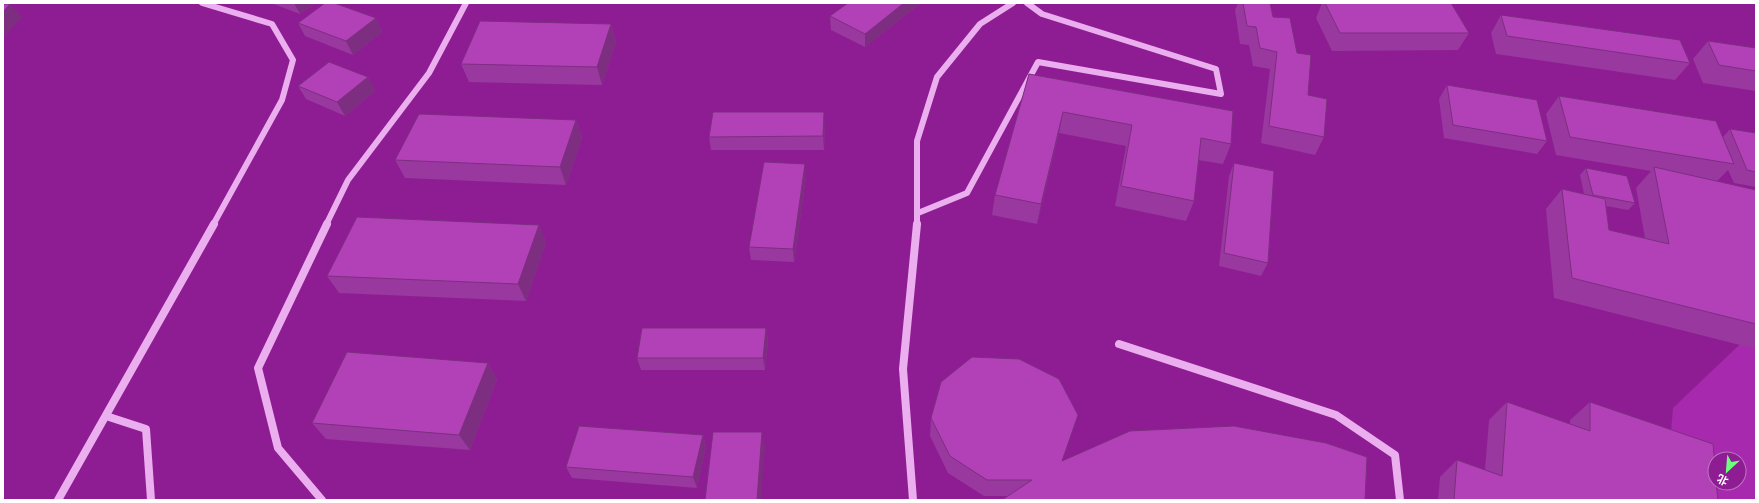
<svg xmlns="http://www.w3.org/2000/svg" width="1759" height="503" font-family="Arial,'Noto Sans SC',sans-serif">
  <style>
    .green { fill: #a729ad; fill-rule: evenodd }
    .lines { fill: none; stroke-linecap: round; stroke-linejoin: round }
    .minor-far1 { stroke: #ebaeee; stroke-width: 6 }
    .minor { stroke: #ebaeee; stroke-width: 8 }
    .wall { fill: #99389e }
    .shaded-wall { fill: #7d2e81 }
    .building { fill: #b241b8; stroke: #7d2e81 }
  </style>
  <rect width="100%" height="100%" fill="#8e1d93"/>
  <!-- green -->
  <path class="green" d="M 1756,329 L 1756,500 L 1665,500 L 1673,408 ZM 1715,459 L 1739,459 L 1739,483 L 1715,483 Z"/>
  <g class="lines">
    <!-- minor-far1 -->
    <path class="minor-far1" d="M 202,3 L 272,24 L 293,60 L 282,100 L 213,225
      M 918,213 L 967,193 L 1038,62 L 1221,94 L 1216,69 L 1042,14 L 1027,3
      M 326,225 L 348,180 L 429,73 L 466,3
      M 917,225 L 917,141 L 937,77 L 980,24 L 1013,3"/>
    <!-- minor -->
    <path class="minor" d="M 1119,344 L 1336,415 L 1395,455 L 1400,500
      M 106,416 L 146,429 L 151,500
      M 58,500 L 214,224
      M 322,500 L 278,448 L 258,368 L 327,224
      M 913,500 L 903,369 L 917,224"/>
  </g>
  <!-- wall -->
  <path class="wall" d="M 271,3 L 315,3 L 300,14 Z
    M 848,3 L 921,3 L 865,47 L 831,30 L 830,16 Z
    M 1217,3 L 1235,3 L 1218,4 Z
    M 1238,3 L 1270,3 L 1273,17 L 1297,53 L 1308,95 L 1324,137 L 1315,155 L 1261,143 L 1270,69 L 1253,66 L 1249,45 L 1240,44 L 1235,10 Z
    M 1322,3 L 1451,3 L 1469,33 L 1458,50 L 1332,51 L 1316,18 Z
    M 1501,15 L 1690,63 L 1675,80 L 1496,54 L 1491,33 Z
    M 376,18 L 382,32 L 353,55 L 305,36 L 298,23 Z
    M 611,24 L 616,42 L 602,85 L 469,82 L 461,64 Z
    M 1708,41 L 1756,48 L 1756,91 L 1703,83 L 1693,59 Z
    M 1029,74 L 1231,144 L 1223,164 L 1198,160 L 1194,201 L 1186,221 L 1115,206 L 1126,146 L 1059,133 L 1037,224 L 992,215 L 995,195 Z
    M 368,77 L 375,91 L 345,116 L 306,99 L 298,86 Z
    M 1447,85 L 1547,141 L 1537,154 L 1444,138 L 1439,99 Z
    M 1559,96 L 1723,137 L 1730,129 L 1756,133 L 1756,187 L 1734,183 L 1728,170 L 1717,181 L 1756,190 L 1756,349 L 1554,298 L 1546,209 L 1562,189 L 1584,194 L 1580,175 L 1586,168 L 1635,203 L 1628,210 L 1606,206 L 1609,230 L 1645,238 L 1636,188 L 1651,171 L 1556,155 L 1546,114 Z
    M 576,120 L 582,138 L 566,185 L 405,178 L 395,160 Z
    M 825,125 L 824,150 L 711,150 L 709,137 Z
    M 1234,163 L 1268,263 L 1261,276 L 1219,266 L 1229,176 Z
    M 806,177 L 794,262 L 751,260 L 749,247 Z
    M 539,225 L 546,243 L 526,301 L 339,293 L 327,276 Z
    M 766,328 L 768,340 L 765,370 L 641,370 L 637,358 Z
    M 488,363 L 497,379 L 470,450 L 326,439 L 312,423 Z
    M 1507,402 L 1570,424 L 1570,420 L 1590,402 L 1718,500 L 1438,500 L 1440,477 L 1457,460 L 1485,470 L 1489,420 Z
    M 931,418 L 1063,461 L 1008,496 L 984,496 L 948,473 L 930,436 Z
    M 703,435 L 706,446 L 697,488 L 572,478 L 566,467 Z"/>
  <!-- shaded-wall -->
  <path class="shaded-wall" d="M 294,3 L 315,3 L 300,14 Z
    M 904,3 L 921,3 L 865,47 L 865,34 Z
    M 10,4 L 22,17 L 3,38 L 3,12 Z
    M 376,18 L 382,32 L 353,55 L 346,41 Z
    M 611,24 L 616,42 L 602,85 L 597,67 Z
    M 368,77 L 375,91 L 345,116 L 337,102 Z
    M 824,112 L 825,125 L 824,150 L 823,136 Z
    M 1063,112 L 1059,133 L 1037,224 L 1041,204 Z
    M 576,120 L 582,138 L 566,185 L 560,167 Z
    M 805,164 L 806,177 L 794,262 L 793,249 Z
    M 539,225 L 546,243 L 526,301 L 518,284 Z
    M 766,328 L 768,340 L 765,370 L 763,358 Z
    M 488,363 L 497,379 L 470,450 L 459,435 Z
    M 762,432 L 765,447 L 761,500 L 757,500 Z
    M 703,435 L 706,446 L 697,488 L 693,477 Z"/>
  <!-- building -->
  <path class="building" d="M 325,3 L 334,3 L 376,18 L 346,41 L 298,23 Z
    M 848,3 L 904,3 L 865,34 L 830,16 Z
    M 1243,3 L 1270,3 L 1273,17 L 1290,18 L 1297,53 L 1311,55 L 1308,95 L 1327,99 L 1324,137 L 1269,126 L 1277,52 L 1260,48 L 1256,27 L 1247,26 Z
    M 1325,3 L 1451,3 L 1469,33 L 1340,33 Z
    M 3,4 L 10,4 L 3,12 Z
    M 1501,15 L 1680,40 L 1690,63 L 1507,36 Z
    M 480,21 L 611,24 L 597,67 L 461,64 Z
    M 1708,41 L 1756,48 L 1756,71 L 1719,65 Z
    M 329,62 L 368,77 L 337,102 L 298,86 Z
    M 1029,74 L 1233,111 L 1231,144 L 1201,138 L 1194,201 L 1121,186 L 1132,125 L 1063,112 L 1041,204 L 995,195 Z
    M 1447,85 L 1537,100 L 1547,141 L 1453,125 Z
    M 1559,96 L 1716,121 L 1734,164 L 1570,137 Z
    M 713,112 L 824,112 L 823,136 L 709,137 Z
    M 419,114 L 576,120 L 560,167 L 395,160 Z
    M 1730,129 L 1756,133 L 1756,172 L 1747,170 Z
    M 764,162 L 805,164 L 793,249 L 749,247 Z
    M 1234,163 L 1274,171 L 1268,263 L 1224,253 Z
    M 1654,167 L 1756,190 L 1756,324 L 1572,278 L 1562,189 L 1605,199 L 1609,230 L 1669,244 Z
    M 1586,168 L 1627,176 L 1635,203 L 1593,195 Z
    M 357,217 L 539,225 L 518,284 L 327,276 Z
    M 642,328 L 766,328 L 763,358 L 637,358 Z
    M 347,352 L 488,363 L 459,435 L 312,423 Z
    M 972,357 L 1019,359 L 1059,379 L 1078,415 L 1062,461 L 1130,431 L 1234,426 L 1326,443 L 1367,457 L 1365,500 L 1002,500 L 1032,480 L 987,480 L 950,456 L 931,418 L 941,382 Z
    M 1507,402 L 1590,431 L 1590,402 L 1713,444 L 1715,465 L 1715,483 L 1716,483 L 1718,500 L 1454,500 L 1457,460 L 1502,476 Z
    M 579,426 L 703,435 L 693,477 L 566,467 Z
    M 713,432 L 762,432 L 757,500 L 705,500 Z"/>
  <!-- border -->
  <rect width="1759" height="503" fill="none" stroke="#ffffff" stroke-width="8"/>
  <!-- north arrow -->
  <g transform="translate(1727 471) rotate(206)"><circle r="19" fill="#8e1d93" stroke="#bb77be"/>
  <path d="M0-3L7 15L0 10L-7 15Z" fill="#6dfe7d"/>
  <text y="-6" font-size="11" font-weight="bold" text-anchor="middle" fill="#ffffff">北</text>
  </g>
</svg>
